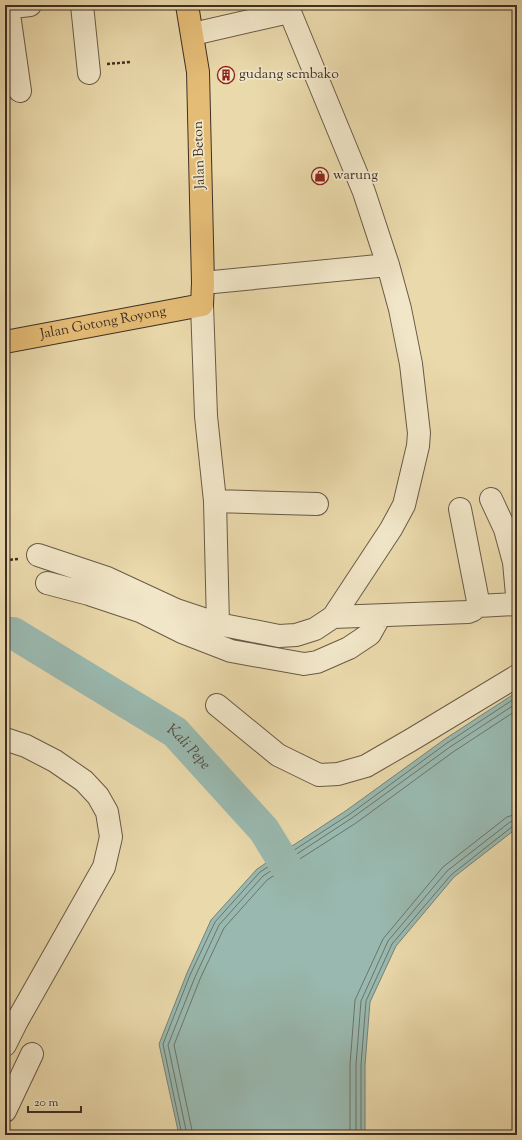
<svg xmlns="http://www.w3.org/2000/svg" width="522" height="1140" font-family="'Sorts Mill Goudy',serif">
  <style>
    .water { fill: #99b9b0; stroke: #758278 }
    .lines { fill: none; stroke-linecap: round; stroke-linejoin: round }
    .shore { stroke: #6c746a; stroke-width: 1 }
    .river { stroke: #99b9b0; stroke-width: 32 }
    .minor-casing { stroke: #695a46; stroke-width: 24 }
    .major-casing { stroke: #3e2f24; stroke-width: 24 }
    .path { stroke: #3e2f24; stroke-width: 2.5; stroke-dasharray: 3 2; stroke-linecap: butt }
    .minor { stroke: #f1e6c8; stroke-width: 22 }
    .major { stroke: #e5bc76; stroke-width: 22 }
    .labels { text-anchor: middle; dominant-baseline: central; stroke-width: 3.5; stroke-linejoin: round; paint-order: stroke }
    .poi-label { font-size: 14px; fill: #3e2f24; stroke: #f1e6c8; text-anchor: start }
    .street-label { font-size: 14px; fill: #3e2f24; stroke: #f1e6c8 }
    .water-label { font-size: 15px; font-style: italic; fill: #504b40; stroke: #f1e6c8 }
  </style>
  <rect width="100%" height="100%" fill="#ead9ab"/>
  <filter id="stains"><feTurbulence type="fractalNoise" baseFrequency=".005" numOctaves="4"/><feColorMatrix values="0 0 0 0 .2 0 0 0 0 .09 0 0 0 0 .02 0 0 0 .5 -.17"/></filter>
  <radialGradient id="worn" r=".72"><stop offset=".6" stop-color="#630" stop-opacity="0"/><stop offset="1" stop-color="#630" stop-opacity=".3"/></radialGradient>
  <!-- water -->
  <path class="water" d="M 517,692 L 517,828 L 454,877 L 396,946 L 370,1002 L 365,1065 L 365,1135 L 179,1135 L 159,1044 L 187,973 L 211,920 L 257,869 L 347,810 L 445,739 Z"/>
  <g class="lines">
    <!-- shore -->
    <path class="shore" d="M 182,1135 L 163,1044 L 190,975 L 215,922 L 260,872 L 350,814 L 447,743 L 517,697
      M 187,1135 L 168,1045 L 195,977 L 219,925 L 263,876 L 352,818 L 450,747 L 517,703
      M 193,1135 L 174,1045 L 200,979 L 224,928 L 267,880 L 356,823 L 453,752 L 517,710
      M 350,1135 L 350,1065 L 355,1000 L 383,939 L 443,867 L 507,817 L 517,814
      M 356,1135 L 356,1065 L 361,1001 L 388,941 L 447,871 L 510,822 L 517,820
      M 361,1135 L 361,1065 L 366,1001 L 392,944 L 451,875 L 513,826 L 517,826"/>
    <!-- river -->
    <path class="river" id="s1" d="M 5,633 L 13,633 L 175,732 L 264,830 L 302,892"/>
    <!-- minor casing -->
    <g class="minor-casing">
      <path id="minor" d="M 82,5 L 89,73
        M 8,7 L 20,91
        M 5,8 L 30,5
        M 193,34 L 289,12
        M 203,283 L 388,265
        M 202,305 L 206,416 L 215,501 L 218,624
        M 491,499 L 505,529 L 514,562 L 517,595
        M 215,501 L 317,504
        M 460,509 L 478,601 L 478,606
        M 38,555 L 107,578 L 176,610 L 218,624 L 279,636 L 296,635 L 315,629 L 333,617 L 391,529 L 404,505 L 418,446 L 419,433 L 411,364 L 400,309 L 388,265 L 364,192 L 287,5
        M 47,583 L 89,594 L 140,611 L 182,632 L 231,651 L 304,664 L 317,662 L 349,648 L 370,634 L 380,616
        M 333,617 L 468,612 L 473,610 L 478,606 L 517,604
        M 217,705 L 278,755 L 319,775 L 338,774 L 366,766 L 411,740 L 517,676
        M 5,739 L 26,746 L 55,761 L 84,781 L 98,796 L 107,812 L 111,837 L 104,867 L 17,1021 L 5,1045
        M 5,1111 L 32,1054"/>
    </g>
    <!-- major casing -->
    <g class="major-casing">
      <g id="major">
        <path id="s2" d="M 5,342 L 202,305 L 203,283 L 198,72 L 187,5"/>
      </g>
    </g>
    <!-- path -->
    <path class="path" d="M 107,64 L 130,62
      M 5,560 L 19,559"/>
    <!-- minor -->
    <use href="#minor" class="minor"/>
    <!-- major -->
    <use href="#major" class="major"/>
  </g>
  <!-- icons -->
  <defs>
    <g id="building-ring" transform="scale(0.9)"><circle r="9.5" fill="#f1e6c8" stroke="#8f2418" stroke-width="1.5"/><path d="M-4-6H4V6H1V3H-1V6H-4ZM-2.5-4.3h1.7v1.8h-1.7ZM.8-4.3h1.7v1.8H.8ZM-2.5-1h1.7V.8h-1.7ZM.8-1h1.7V.8H.8Z" fill="#8f2418"/></g>
    <g id="shop-ring" transform="scale(0.9)"><circle r="9.5" fill="#f1e6c8" stroke="#8f2418" stroke-width="1.5"/><path d="M-5-2.5h2.3a2.7 3.5 0 0 1 5.4 0H5L5.5 6h-11ZM-1.5-2.5h3a1.5 2.3 0 0 0-3 0Z" fill="#8f2418"/></g>
  </defs>
  <g fill-rule="evenodd">
    <use href="#building-ring" x="226" y="75"/>
    <use href="#shop-ring" x="320" y="176"/>
  </g>
  <g class="labels">
    <!-- poi labels -->
    <g class="poi-label">
      <text x="239" y="75">gudang sembako</text>
      <text x="333" y="176">warung</text>
    </g>
    <!-- street labels -->
    <g class="street-label">
      <text transform="translate(200 155) rotate(-92)">Jalan Beton</text>
      <text stroke="none"><textPath href="#s2" startOffset="100">Jalan Gotong Royong</textPath></text>
    </g>
    <!-- water labels -->
    <g class="water-label">
      <text stroke="none"><textPath href="#s1" startOffset="218">Kali Pepe</textPath></text>
    </g>
  </g>
  <!-- margin -->
  <rect width="522" height="1140" fill="none" stroke="#ead9ab" stroke-width="20"/>
  <rect x="6" y="6" width="510" height="1128" fill="none" stroke="#3e2f24" stroke-width="2"/>
  <rect x="10" y="10" width="502" height="1120" fill="none" stroke="#3e2f24"/>
  <!-- scale -->
  <path d="M28 1106v6h53v-6" fill="none" stroke="#3e2f24" stroke-width="2"/>
  <text x="34" y="1106" font-size="12" fill="#3e2f24" stroke="#f1e6c8" stroke-width="3" paint-order="stroke">20 m</text>
  <rect width="100%" height="100%" filter="url(#stains)"/>
  <rect width="100%" height="100%" fill="url(#worn)"/>
</svg>
